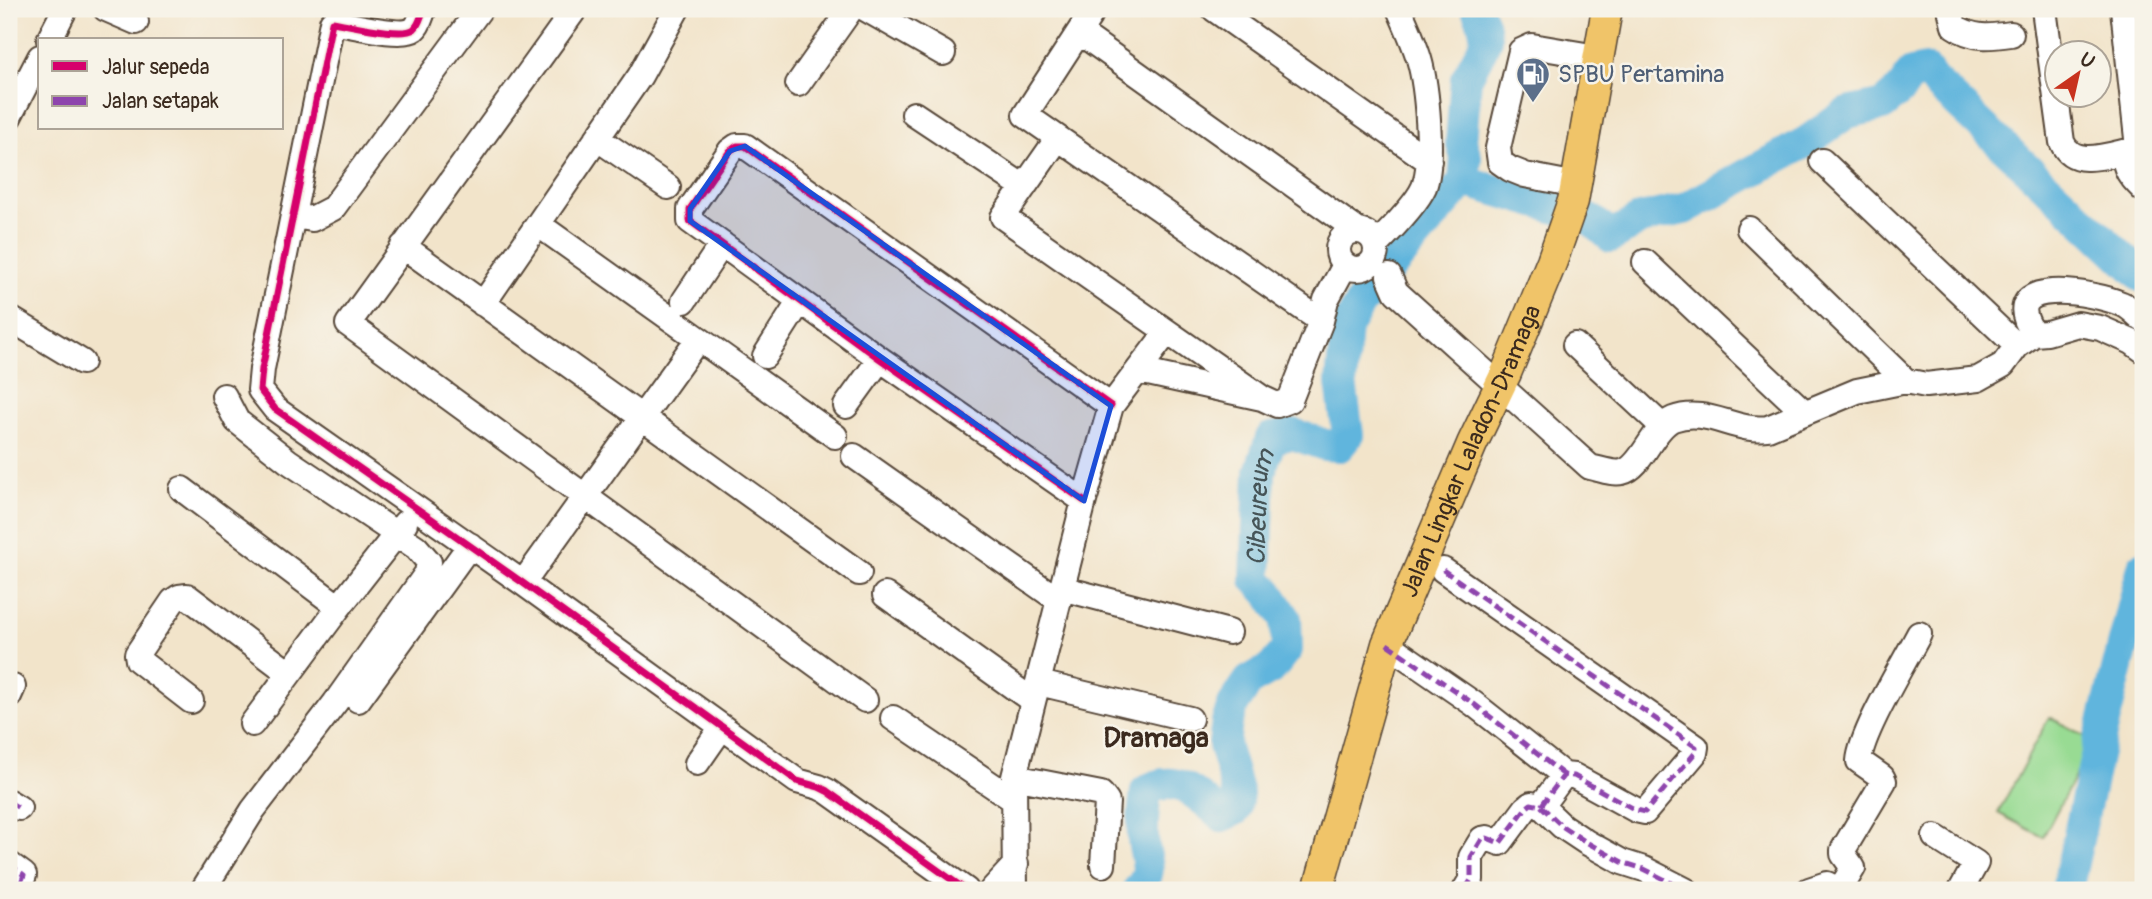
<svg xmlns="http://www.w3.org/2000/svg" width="2152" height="899" font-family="Pangolin,sans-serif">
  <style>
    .green { fill: #98db93; stroke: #6a8258; stroke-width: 2 }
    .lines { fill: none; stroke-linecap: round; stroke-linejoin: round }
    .river { stroke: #60b5dd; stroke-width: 32 }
    .minor-casing { stroke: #564638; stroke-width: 28 }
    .major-casing { stroke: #564638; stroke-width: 33 }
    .minor { stroke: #fff; stroke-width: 24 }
    .major { stroke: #f0c469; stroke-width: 30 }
    .quiet { stroke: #8e44ad; stroke-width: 5; stroke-dasharray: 10 5; stroke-linecap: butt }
    .cycleway-casing { stroke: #f7f3e8; stroke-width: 11 }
    .cycleway { stroke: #d6006c; stroke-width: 7 }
    .marked { fill: #1d4ed8; fill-opacity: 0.2; stroke: #1d4ed8; stroke-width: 5; stroke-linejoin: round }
    .labels { text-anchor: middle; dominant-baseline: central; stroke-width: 5; stroke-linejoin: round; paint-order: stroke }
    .service-label { font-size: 24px; fill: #4e5e75; stroke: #f7f3e8; text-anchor: start }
    .street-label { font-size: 24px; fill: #3b2a1e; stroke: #f7f3e8 }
    .water-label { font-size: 26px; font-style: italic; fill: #465457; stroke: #f7f3e8 }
    .quarter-label { font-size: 28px; font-weight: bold; fill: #3b2a1e; stroke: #f7f3e8 }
  </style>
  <rect width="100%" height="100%" fill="#f7f3e8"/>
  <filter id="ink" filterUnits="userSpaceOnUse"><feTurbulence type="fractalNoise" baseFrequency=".0143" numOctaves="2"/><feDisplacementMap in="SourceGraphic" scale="14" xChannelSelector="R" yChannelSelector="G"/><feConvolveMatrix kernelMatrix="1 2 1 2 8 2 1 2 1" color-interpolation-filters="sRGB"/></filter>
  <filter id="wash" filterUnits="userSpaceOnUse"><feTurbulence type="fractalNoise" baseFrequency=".00686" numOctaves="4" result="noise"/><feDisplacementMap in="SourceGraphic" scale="28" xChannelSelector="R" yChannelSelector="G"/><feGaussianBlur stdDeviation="1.57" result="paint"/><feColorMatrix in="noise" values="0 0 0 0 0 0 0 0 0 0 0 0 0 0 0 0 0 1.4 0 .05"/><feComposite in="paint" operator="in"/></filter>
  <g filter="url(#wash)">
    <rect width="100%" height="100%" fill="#f2e4ca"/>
    <!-- green -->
    <path class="green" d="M 2049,717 L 2094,741 L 2043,837 L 1998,813 Z"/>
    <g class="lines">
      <!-- river -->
      <g class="river">
        <path d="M 1464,181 L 1580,215 L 1593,221 L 1611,237 L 1640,219 L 1684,209 L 1806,142 L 1847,113 L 1883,105 L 1902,88 L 1912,73 L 1926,70 L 1933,80 L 2143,277"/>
        <path id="s1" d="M 1138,890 C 1156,868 1144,861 1143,837 C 1142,821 1144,806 1146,791 C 1177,771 1199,797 1222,816 L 1235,810 L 1238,794 L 1224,745 L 1227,722 L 1234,703 L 1249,681 L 1272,668 L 1287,649 L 1286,619 L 1269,593 L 1256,579 L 1260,472 L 1271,438 L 1293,434 L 1325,445 L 1339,446 L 1348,435 L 1341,383 L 1346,328 L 1361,302 L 1464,181 L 1466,157 L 1461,142 L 1466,79 L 1482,49 L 1486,38 L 1483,23 L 1477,9"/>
        <path d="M 2067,890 L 2100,738 L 2143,567"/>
      </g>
    </g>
  </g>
  <g filter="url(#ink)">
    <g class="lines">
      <!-- minor casing -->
      <g class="minor-casing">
        <path id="minor" d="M 106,9 L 136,22
          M 424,9 C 421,15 420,24 414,29 C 402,38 348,24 332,22 L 262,369 L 260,390 L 275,409 L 523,583 L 797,781 L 819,787 L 827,791 L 966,890
          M 575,9 L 348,324 L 865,700
          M 866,9 L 943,53
          M 1094,9 L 1025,115 L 1321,321
          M 1214,9 L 1429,161
          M 1950,9 L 1954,26 C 1973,39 1989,37 2011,34
          M 2044,9 L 2062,142 C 2075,173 2118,150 2143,148
          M 2123,9 L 2138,148
          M 1079,32 L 1358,231
          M 49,40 L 65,9
          M 798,84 L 851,9
          M 914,114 L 1024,187
          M 9,117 L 40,57
          M 1058,138 L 1003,217 L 1262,398
          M 598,139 L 668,187
          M 2125,152 C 2123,169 2131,177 2143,189
          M 1822,161 L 2017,346
          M 1577,185 L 1525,175 L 1510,169 L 1500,162 L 1498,148 L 1521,51 L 1532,46 L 1597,57
          M 294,216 L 312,219 L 333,208 L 480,9
          M 539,225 L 835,436
          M 1749,229 L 1906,381
          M1338 250a19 19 0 1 1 38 0a19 19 0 1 1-38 0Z
          M 1376,245 C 1389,232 1417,203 1424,187 C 1434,161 1427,86 1419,59 C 1414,42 1406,25 1399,9
          M 403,246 L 859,573
          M 1645,262 L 1804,412
          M 1389,276 L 1396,292 L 1590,467 C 1600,469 1612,474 1622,472 C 1642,468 1652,428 1673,419 C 1707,406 1735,433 1768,428 L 1857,391 L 1906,381 L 1926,385 L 1978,379 L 2003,365 L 2017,346 L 2034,334 L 2047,333 L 2078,324 L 2100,328 L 2132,342 L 2143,350
          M 684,301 L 722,244
          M 483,304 L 640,76 L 677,9
          M 9,318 L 82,362
          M 2034,334 C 1993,274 2094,292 2122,304 C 2130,307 2136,314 2143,320
          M 1575,345 L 1662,426
          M 765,356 L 800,301
          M 1139,371 L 1262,398 L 1277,405 L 1290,400 L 1321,321 L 1326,300 L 1345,265
          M 846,406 L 880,359
          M 854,456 L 1057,599
          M 182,489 L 339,607
          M 1084,501 L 880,359 L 690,221 L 690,209 L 730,151 L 737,146 L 745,146 L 1111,406
          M 1443,570 L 1696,747 L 1695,753 L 1645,812 L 1636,810 L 1574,776 L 1564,775 L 1541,806 L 1531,804 L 1526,808 L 1500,843 L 1487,838 L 1482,839 L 1471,857 L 1471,880 L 1465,890
          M 523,583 L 698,339
          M 1061,588 L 1229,632
          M 885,595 L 1033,701
          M 1387,644 L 1474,704 L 1564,775
          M 1039,683 L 1190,719
          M 9,696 L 13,687
          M 358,700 L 470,545
          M 191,701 L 138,660 L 137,654 L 173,601 L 179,597 L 187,596 L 289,673
          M 893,718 L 1014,800
          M 252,724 L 339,607 L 405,523
          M 697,763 L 722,727
          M 1014,777 L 1101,794 L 1107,802 L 1103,865
          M 9,802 L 19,808
          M 1541,806 L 1562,826 L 1586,842 L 1622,862 L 1644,869 L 1685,890
          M 1935,837 L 1976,863 L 1961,890
          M 9,864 L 24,875 L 18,890
          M 203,890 L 253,810 L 335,703 L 415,590 L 427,573 L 429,562 L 416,547 L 288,461 L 237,421 L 224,396
          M 992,890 L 1016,864
          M 1015,890 L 1014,777 L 1084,501 L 1111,406 L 1167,332
          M 1809,890 L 1827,884 L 1839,890
          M 1840,890 L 1853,868 L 1843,854 L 1843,850 L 1884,781 L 1882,777 L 1859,761 C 1861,733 1904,663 1919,634"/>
      </g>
      <!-- major casing -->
      <g class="major-casing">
        <g id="major">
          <path id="s2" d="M 1318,890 L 1387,644 L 1472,444 L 1506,373 L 1552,261 L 1573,201 L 1607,9"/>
        </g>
      </g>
      <!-- minor -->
      <use href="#minor" class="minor"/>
      <!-- major -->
      <use href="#major" class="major"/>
      <!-- quiet -->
      <path class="quiet" d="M 1443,570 L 1696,747 L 1695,753 L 1645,812 L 1636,810 L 1574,776 L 1564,775 L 1541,806 L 1531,804 L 1526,808 L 1500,843 L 1487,838 L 1482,839 L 1471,857 L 1471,880 L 1465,890
        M 1387,644 L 1474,704 L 1564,775
        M 9,696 L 13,687
        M 9,802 L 19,808
        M 1541,806 L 1562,826 L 1586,842 L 1622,862 L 1644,869 L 1685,890
        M 9,864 L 24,875 L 18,890"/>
      <!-- cycleway casing -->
      <g class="cycleway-casing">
        <path id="cycleway" d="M 424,9 C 421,15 420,24 414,29 C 402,38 348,24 332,22 L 262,369 L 260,390 L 275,409 L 523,583 L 797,781 L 819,787 L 827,791 L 966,890
          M 1084,501 L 880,359 L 690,221 L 690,209 L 730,151 L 737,146 L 745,146 L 1111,406"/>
      </g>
      <!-- cycleway -->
      <use href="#cycleway" class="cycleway"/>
    </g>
  </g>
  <!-- marked area -->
  <path class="marked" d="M 745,146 L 1111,406 L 1084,501 L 690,221 L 690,209 L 730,151 Z"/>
  <!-- icons -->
  <defs>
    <g id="fuel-pin" transform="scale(1.75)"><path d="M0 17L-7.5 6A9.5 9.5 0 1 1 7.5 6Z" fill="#5c6f8a" stroke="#f7f3e8"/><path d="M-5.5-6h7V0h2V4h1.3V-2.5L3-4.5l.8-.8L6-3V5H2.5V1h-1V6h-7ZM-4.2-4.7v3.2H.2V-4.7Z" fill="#fff"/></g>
  </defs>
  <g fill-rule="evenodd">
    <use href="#fuel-pin" x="1533" y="74"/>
  </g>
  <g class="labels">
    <!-- service labels -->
    <g class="service-label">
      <text x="1558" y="74">SPBU Pertamina</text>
    </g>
    <!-- street labels -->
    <g class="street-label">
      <text stroke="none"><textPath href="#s2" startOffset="466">Jalan Lingkar Laladon-Dramaga</textPath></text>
    </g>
    <!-- water labels -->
    <g class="water-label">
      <text stroke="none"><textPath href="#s1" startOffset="544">Cibeureum</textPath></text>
    </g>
    <!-- quarter labels -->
    <g class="quarter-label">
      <text x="1156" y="738">Dramaga</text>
    </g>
  </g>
  <!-- margin -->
  <rect width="2152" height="899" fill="none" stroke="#f7f3e8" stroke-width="35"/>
  <!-- legend -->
  <rect x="38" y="38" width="245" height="91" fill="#f7f3e8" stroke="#aca397" stroke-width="2"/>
  <rect x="52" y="61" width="35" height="10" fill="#d6006c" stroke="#aca397" stroke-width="2"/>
  <text x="102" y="74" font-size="21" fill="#3b2a1e">Jalur sepeda</text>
  <rect x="52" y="96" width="35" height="10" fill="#8e44ad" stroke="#aca397" stroke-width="2"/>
  <text x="102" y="108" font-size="21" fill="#3b2a1e">Jalan setapak</text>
  <!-- north arrow -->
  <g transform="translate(2078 74) rotate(34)"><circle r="33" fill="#f7f3e8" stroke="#aca397" stroke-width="2"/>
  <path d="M0-5L12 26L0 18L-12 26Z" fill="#c8321e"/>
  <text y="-10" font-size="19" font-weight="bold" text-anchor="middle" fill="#3b2a1e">U</text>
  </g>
</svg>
